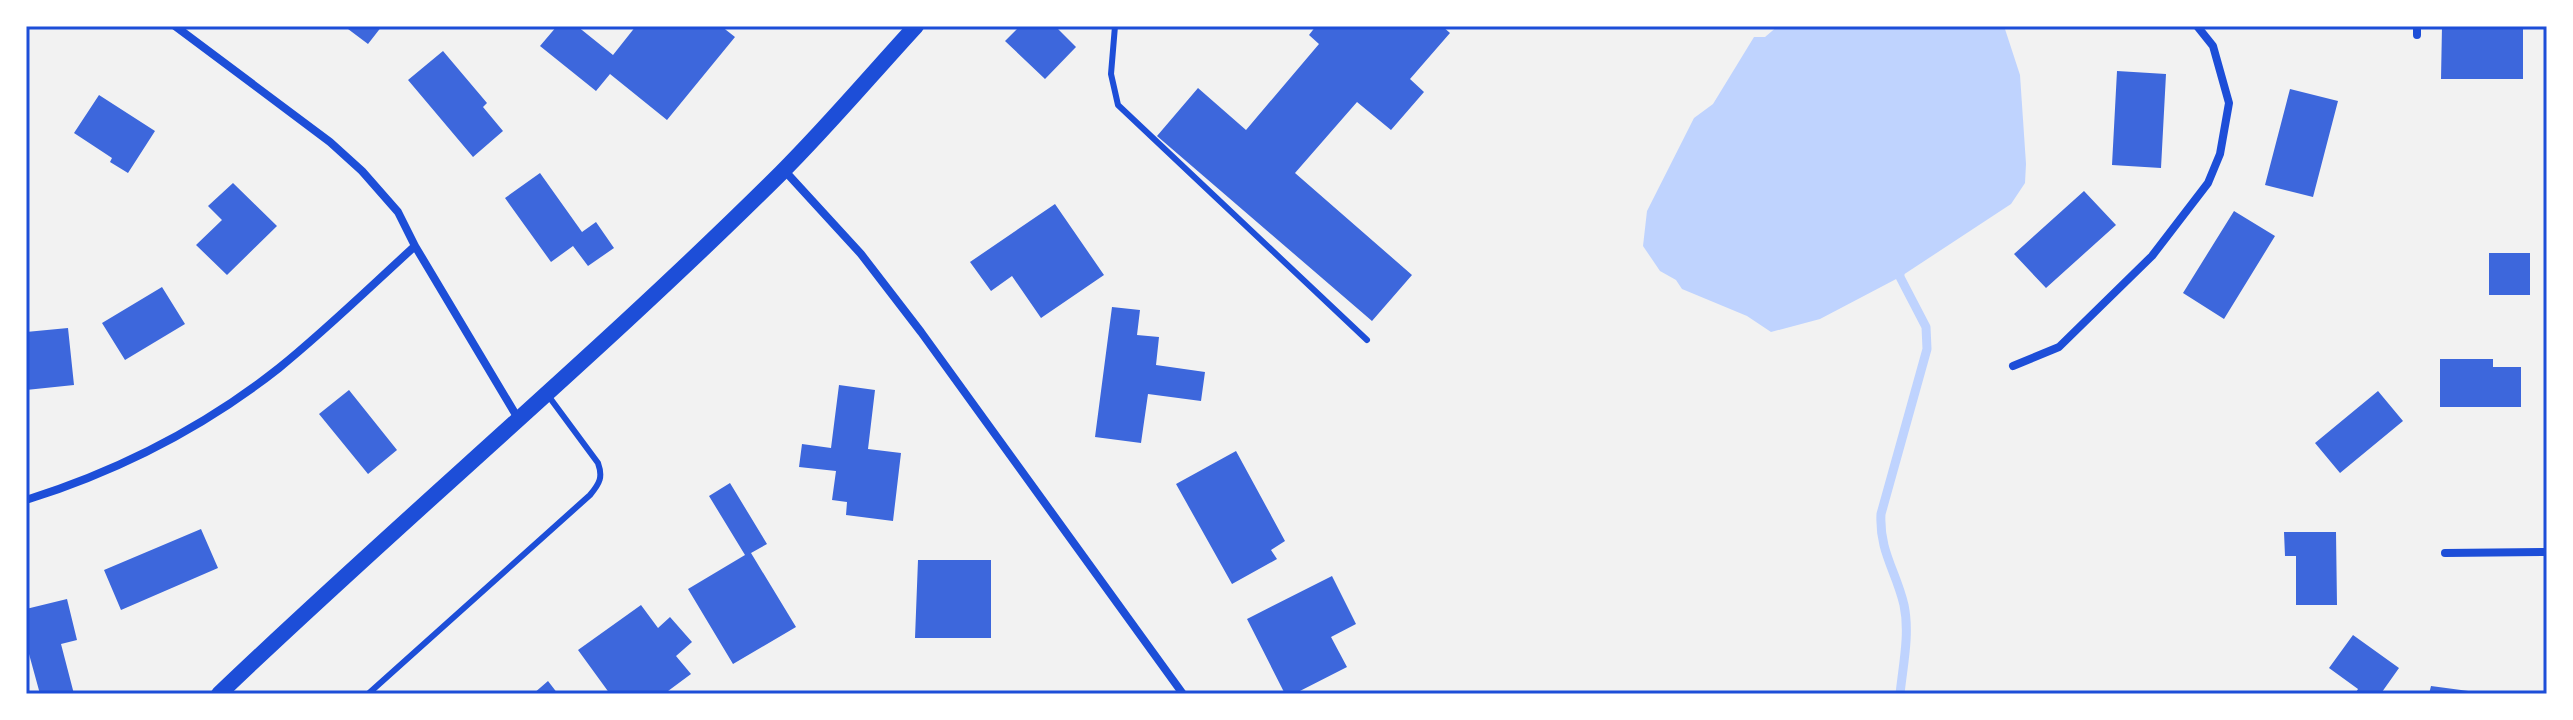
<svg xmlns="http://www.w3.org/2000/svg" width="2573" height="720" font-family="'Nunito Sans',sans-serif">
  <style>
    .water { fill: #bfd3fe }
    .lines { fill: none; stroke-linecap: round; stroke-linejoin: round }
    .stream { stroke: #bfd3fe; stroke-width: 9 }
    .building { fill: #3d67dc }
    .service { stroke: #1d4ed8; stroke-width: 6 }
    .minor { stroke: #1d4ed8; stroke-width: 8 }
    .secondary { stroke: #1d4ed8; stroke-width: 16 }
    .neatline { fill: none; stroke: #1d4ed8; stroke-width: 3 }
  </style>
  <rect width="100%" height="100%" fill="#f2f2f2"/>
  <!-- water -->
  <path class="water" d="M 1778,26 L 2004,26 L 2020,75 L 2026,164 L 2025,183 L 2011,204 L 1900,277 L 1820,319 L 1771,332 L 1747,316 L 1682,289 L 1676,280 L 1660,271 L 1643,246 L 1647,211 L 1694,118 L 1713,104 L 1754,37 L 1765,37 Z"/>
  <g class="lines">
    <!-- stream -->
    <path class="stream" d="M 1900,694 C 1903,665 1910,634 1904,605 C 1896,571 1879,551 1881,514 L 1927,349 L 1926,327 L 1900,277 L 1900,265"/>
  </g>
  <!-- building -->
  <path class="building" d="M 344,26 L 382,26 L 368,44 Z
    M 557,26 L 577,26 L 613,55 L 636,26 L 721,26 L 735,37 L 667,120 L 610,74 L 596,91 L 540,46 Z
    M 1020,26 L 1055,26 L 1076,47 L 1045,79 L 1005,41 Z
    M 1316,26 L 1442,26 L 1450,33 L 1410,79 L 1424,92 L 1391,130 L 1357,102 L 1295,173 L 1412,275 L 1372,321 L 1157,136 L 1198,88 L 1246,130 L 1319,44 L 1309,35 Z
    M 2442,26 L 2523,26 L 2523,79 L 2441,79 Z
    M 443,51 L 487,103 L 483,107 L 503,131 L 473,157 L 408,80 Z
    M 2117,71 L 2166,74 L 2161,168 L 2112,165 Z
    M 2290,89 L 2338,101 L 2313,197 L 2265,185 Z
    M 99,95 L 155,131 L 128,173 L 110,162 L 112,158 L 74,133 Z
    M 540,173 L 582,232 L 596,222 L 614,248 L 588,266 L 573,246 L 551,262 L 505,198 Z
    M 233,183 L 277,226 L 227,275 L 196,245 L 222,220 L 208,206 Z
    M 2084,191 L 2116,225 L 2046,288 L 2014,254 Z
    M 1055,204 L 1104,275 L 1041,318 L 1012,276 L 991,291 L 970,262 Z
    M 2234,211 L 2275,236 L 2224,319 L 2183,293 Z
    M 2489,253 L 2530,253 L 2530,295 L 2489,295 Z
    M 162,287 L 185,324 L 125,360 L 102,323 Z
    M 1112,307 L 1140,310 L 1137,335 L 1159,337 L 1156,365 L 1205,372 L 1201,401 L 1148,394 L 1141,443 L 1095,437 Z
    M 68,328 L 74,385 L 26,390 L 26,332 Z
    M 2440,359 L 2493,359 L 2493,367 L 2521,367 L 2521,407 L 2440,407 Z
    M 839,385 L 875,390 L 868,449 L 901,453 L 893,521 L 846,515 L 847,502 L 832,500 L 836,471 L 799,467 L 802,444 L 831,448 Z
    M 349,390 L 397,450 L 368,474 L 319,414 Z
    M 2378,391 L 2403,421 L 2340,473 L 2315,443 Z
    M 1236,451 L 1285,541 L 1271,550 L 1277,559 L 1232,584 L 1176,484 Z
    M 730,483 L 767,544 L 751,553 L 796,627 L 733,664 L 688,589 L 745,555 L 709,496 Z
    M 201,529 L 218,568 L 121,610 L 104,570 Z
    M 2284,532 L 2336,532 L 2337,605 L 2296,605 L 2296,556 L 2285,556 Z
    M 918,560 L 991,560 L 991,638 L 915,638 Z
    M 1332,576 L 1356,624 L 1331,637 L 1347,667 L 1294,694 L 1285,694 L 1247,619 Z
    M 67,599 L 77,640 L 61,644 L 74,694 L 40,694 L 29,654 L 26,655 L 26,609 Z
    M 641,605 L 658,628 L 670,617 L 692,642 L 676,656 L 691,674 L 664,694 L 610,694 L 578,650 Z
    M 2353,635 L 2399,668 L 2382,692 L 2385,694 L 2355,694 L 2358,689 L 2329,668 Z
    M 548,681 L 558,694 L 533,694 Z
    M 2431,686 L 2476,692 L 2476,694 L 2429,694 Z"/>
  <g class="lines">
    <!-- service -->
    <path class="service" d="M 1115,26 L 1111,74 L 1118,105 L 1367,340
      M 368,694 L 590,495 C 600,483 603,477 598,463 L 547,394"/>
    <!-- minor -->
    <path class="minor" d="M 175,26 L 330,142 L 362,171 L 398,212 L 415,246 L 519,420
      M 2417,26 L 2417,35
      M 784,170 L 861,254 L 921,332 L 1183,694
      M 2013,366 L 2059,347 L 2152,256 L 2208,183 L 2220,154 L 2229,103 L 2213,46 L 2197,26
      M 26,500 C 118,471 203,428 279,368 C 326,330 370,287 415,246
      M 2445,553 L 2547,552"/>
    <!-- secondary -->
    <path class="secondary" d="M 219,694 C 404,517 600,353 781,173 C 828,126 871,75 916,26"/>
  </g>
  <!-- border -->
  <rect width="2573" height="720" fill="none" stroke="#ffffff" stroke-width="56"/>
  <rect x="28" y="28" width="2517" height="664" class="neatline"/>
</svg>
